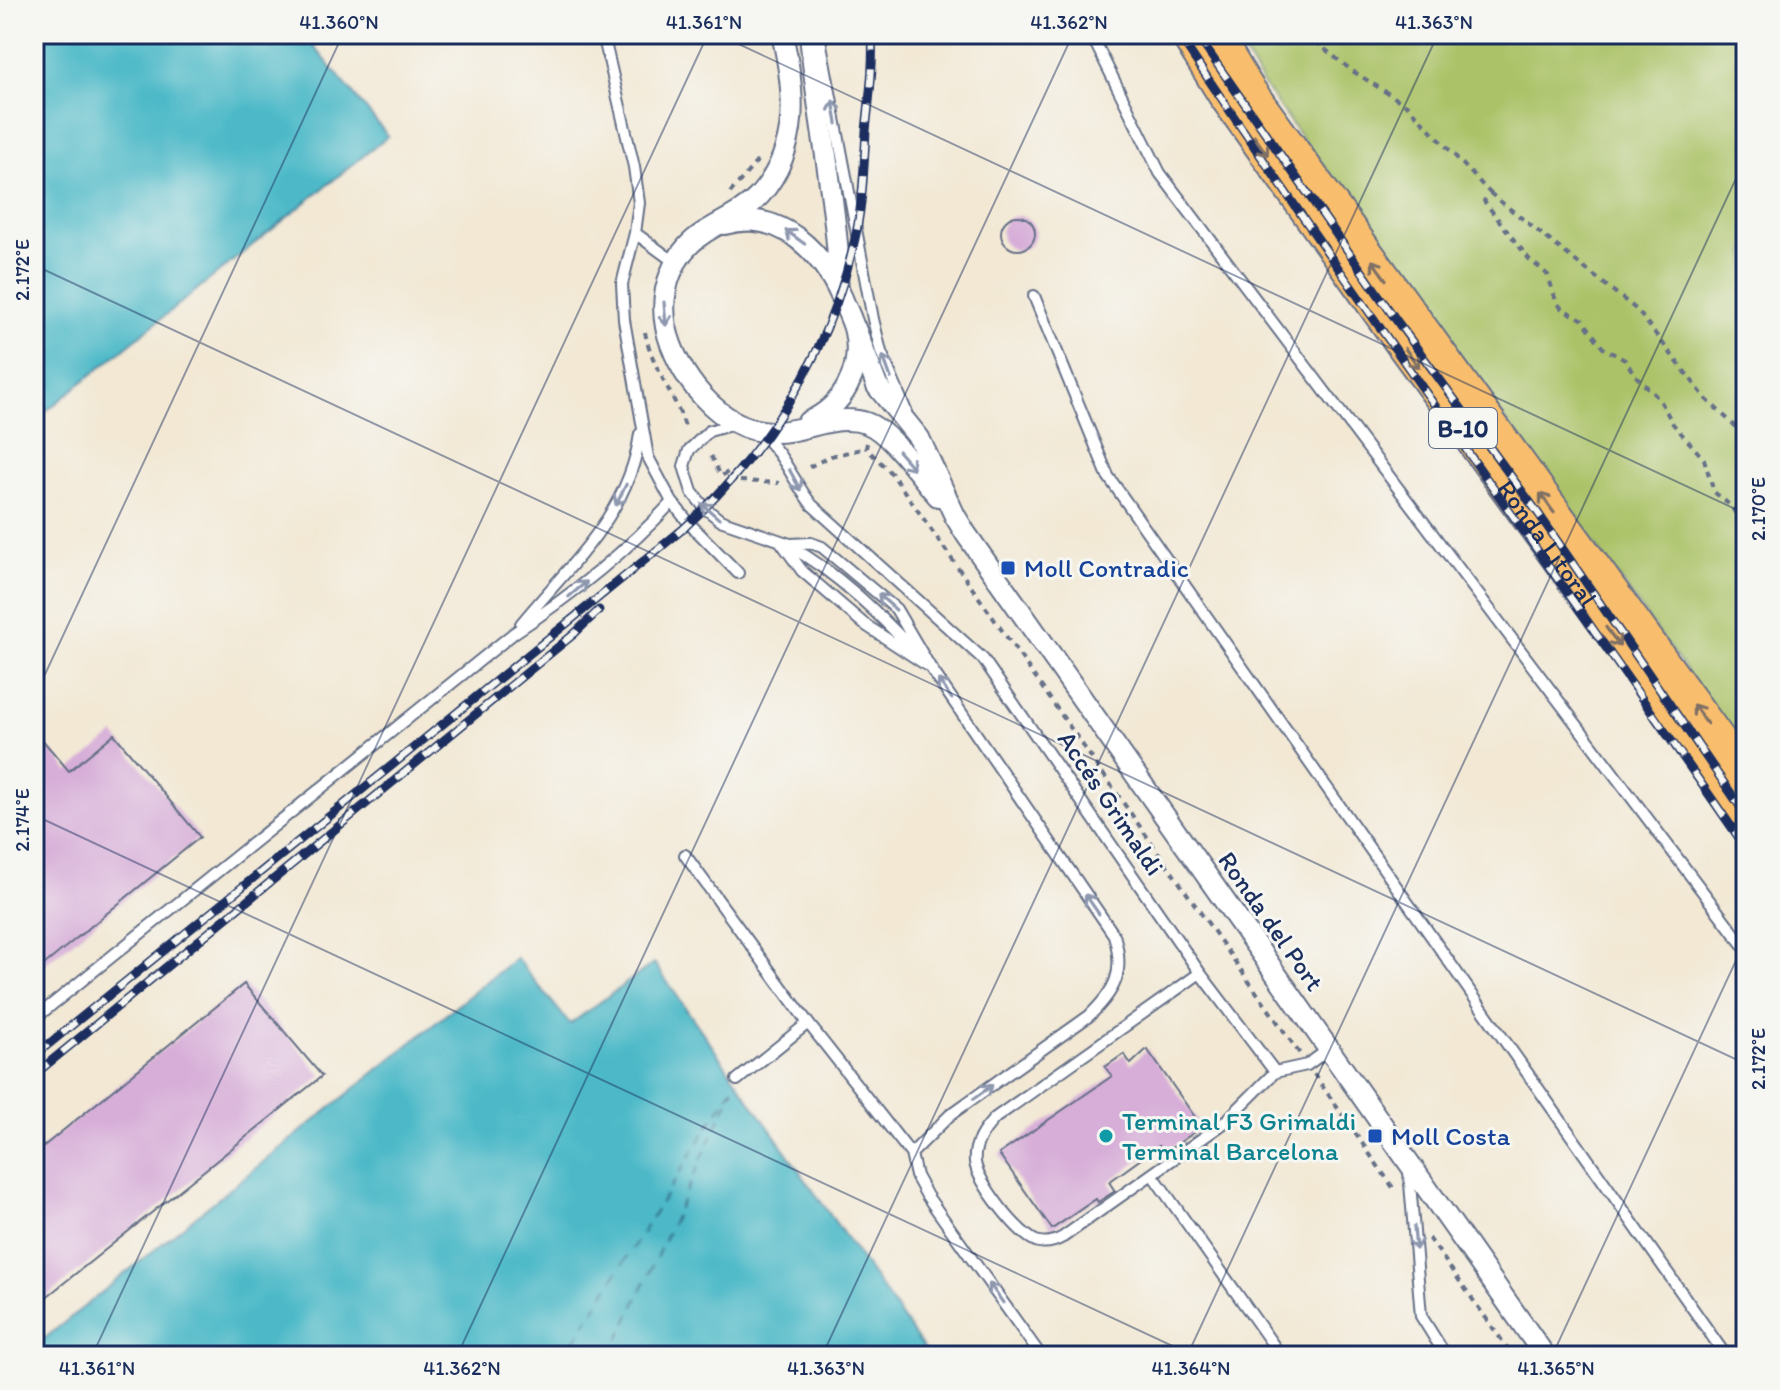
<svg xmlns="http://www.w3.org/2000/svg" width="1780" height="1390" font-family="Itim,sans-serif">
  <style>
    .green { fill: #abc267; stroke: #637862; stroke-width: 2 }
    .water { fill: #4db9c8; stroke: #347493; stroke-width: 2 }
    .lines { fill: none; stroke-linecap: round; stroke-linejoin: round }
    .ferry { stroke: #2a587e; stroke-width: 2; stroke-dasharray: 10 8; stroke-linecap: butt }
    .building { fill: #d7aed8 }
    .service-casing { stroke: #667087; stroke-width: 14 }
    .minor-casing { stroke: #667087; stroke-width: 24 }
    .trunk-casing { stroke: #667087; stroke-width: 36 }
    .path { stroke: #667087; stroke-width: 4; stroke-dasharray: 6 6; stroke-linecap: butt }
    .service { stroke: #fff; stroke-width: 10 }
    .minor { stroke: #fff; stroke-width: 20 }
    .trunk { stroke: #f9be6d; stroke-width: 32 }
    .rail-casing { stroke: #1b2f5e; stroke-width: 9 }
    .rail { stroke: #f6f6f2; stroke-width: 6; stroke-dasharray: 18; stroke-linecap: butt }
    .oneway { stroke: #8d97ae }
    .oneway2 { stroke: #7f6f65 }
    .ticks { fill: none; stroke: #1b2f5e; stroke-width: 2; stroke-opacity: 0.45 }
    .transit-dot { fill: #1a4fb4; stroke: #f6f6f2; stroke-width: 3 }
    .culture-dot { fill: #0f9aa8; stroke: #f6f6f2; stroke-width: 3 }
    .labels { text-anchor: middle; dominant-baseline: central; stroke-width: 6; stroke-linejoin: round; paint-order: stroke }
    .shield { fill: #f6f6f2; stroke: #5d6b8a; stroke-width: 2 }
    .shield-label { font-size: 24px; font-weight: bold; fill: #1b2f5e }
    .street-label { font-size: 26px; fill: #1b2f5e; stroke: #f6f6f2 }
    .transit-label { font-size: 26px; fill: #164399; stroke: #f6f6f2; text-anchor: start }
    .culture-label { font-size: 26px; fill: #0d838f; stroke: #f6f6f2; text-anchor: start }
    .neatline { fill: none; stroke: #1b2f5e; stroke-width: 3 }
    .ticks-label { font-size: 20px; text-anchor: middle; fill: #1b2f5e }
  </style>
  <rect width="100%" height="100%" fill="#f6f6f2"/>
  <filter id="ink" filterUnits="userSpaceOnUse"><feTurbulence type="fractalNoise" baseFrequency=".0125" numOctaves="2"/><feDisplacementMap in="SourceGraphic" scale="16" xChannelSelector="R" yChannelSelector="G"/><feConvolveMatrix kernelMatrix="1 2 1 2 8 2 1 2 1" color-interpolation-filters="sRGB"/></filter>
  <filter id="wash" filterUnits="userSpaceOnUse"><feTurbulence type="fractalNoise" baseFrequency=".006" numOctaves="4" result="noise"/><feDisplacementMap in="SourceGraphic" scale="32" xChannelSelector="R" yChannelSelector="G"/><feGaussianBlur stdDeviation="1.8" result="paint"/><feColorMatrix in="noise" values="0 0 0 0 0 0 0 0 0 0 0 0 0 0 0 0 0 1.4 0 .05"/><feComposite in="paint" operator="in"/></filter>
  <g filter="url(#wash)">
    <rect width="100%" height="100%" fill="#f2e8d4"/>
    <!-- green -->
    <path class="green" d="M 1233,34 L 1746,34 L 1746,754 L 1262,83 Z"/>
    <!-- water -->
    <path class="water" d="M 34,34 L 304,34 L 388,136 L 34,421 Z
      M 516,958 L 570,1024 L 654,963 L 929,1356 L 34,1356 L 34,1347 Z"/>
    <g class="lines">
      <!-- ferry -->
      <path class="ferry" d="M 565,1356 L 735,1084
        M 611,1356 L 734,1088"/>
    </g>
    <g id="blocks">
      <!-- building -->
      <path class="building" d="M1001 233a17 17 0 1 1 34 0a17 17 0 1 1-34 0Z
        M 34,730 L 69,771 L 114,734 L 200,837 L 34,973 Z
        M 244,984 L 322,1076 L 34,1307 L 34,1154 Z
        M 1147,1049 L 1202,1127 L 1164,1153 L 1159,1146 L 1109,1182 L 1115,1191 L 1098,1202 L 1096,1199 L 1052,1229 L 999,1154 L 1112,1076 L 1105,1067 L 1124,1054 L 1131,1064 Z"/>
    </g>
  </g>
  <g filter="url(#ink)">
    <use href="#blocks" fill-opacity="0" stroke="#667087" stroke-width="2"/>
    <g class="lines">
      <!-- service casing -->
      <g class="service-casing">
        <path id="service" d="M 603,34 L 634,167 L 639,203 L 635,233 L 622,284 L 624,320 L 648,457 L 672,502 L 689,523 L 738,573
          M 819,34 L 873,319 L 881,352 L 906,411
          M 1091,34 L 1160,173 L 1746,949
          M 635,233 L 676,263
          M 1034,296 L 1108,476 L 1726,1356
          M 734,424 L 709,431 L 689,450 L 684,466 L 692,492 L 705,508 L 720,520 L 790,544 L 811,543 L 822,547 L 896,609 L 930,667 L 1114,935 C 1125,972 1116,990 1089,1016 L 950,1115 L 911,1154 L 916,1176 L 927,1196 L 1041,1356
          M 759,433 C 784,452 793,482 812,505 L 983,659 L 1200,973 L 1275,1072
          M 781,542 L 802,571 L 864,624 L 928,666
          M 789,546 C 838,573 879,614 917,654
          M 521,624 C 569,565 629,515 640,434
          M 685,855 L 808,1023 L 911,1154
          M 1200,973 L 995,1118 C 984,1130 973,1144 975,1162 C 976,1180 1020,1238 1039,1242 C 1048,1244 1056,1241 1063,1237 L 1224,1123 L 1275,1072 L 1307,1065 L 1329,1049
          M 34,1019 L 514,633 C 572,595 625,553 672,502
          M 737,1080 L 808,1023
          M 1409,1171 L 1421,1316 L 1446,1356
          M 1152,1174 L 1281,1356"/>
      </g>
      <!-- minor casing -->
      <g class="minor-casing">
        <path id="minor" d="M 782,34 C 795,90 801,147 760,195 C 745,212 724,220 705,232 C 673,252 659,290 666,327 C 676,374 719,430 771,432 C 802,434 835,412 866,423 C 890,431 921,477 938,496
          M 810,34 C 816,104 831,174 837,244 C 839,258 836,273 838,288
          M 725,224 C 780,208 822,252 842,298 C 846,309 853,321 855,332 C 863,370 843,407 808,422
          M 855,328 L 877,386 L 919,438 L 955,516 L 966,534 L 1545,1356"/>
      </g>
      <!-- trunk casing -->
      <g class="trunk-casing">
        <g id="trunk">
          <path id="s1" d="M 1187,34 L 1224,94 L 1400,341 L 1746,816"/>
          <path d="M 1215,34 L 1248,89 L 1746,777"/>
        </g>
      </g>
      <!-- path -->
      <path class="path" d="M 1306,34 L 1351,70 L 1408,106 L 1490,193 L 1484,201 L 1529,259 L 1548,275 L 1556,301 L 1562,309 L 1582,319 L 1603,348 L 1625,360 L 1635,375 L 1660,400 L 1673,424 L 1704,459 L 1714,492 L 1731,506 L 1737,516 L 1740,542 L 1746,548
        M 730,193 L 758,160
        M 1490,193 L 1637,310 L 1706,399 L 1746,436
        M 645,332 C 652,369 676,395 686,430
        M 867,443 L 866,448 L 892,474 L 1300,1054
        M 711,456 L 721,476 L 728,472 L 731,475
        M 809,467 L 831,456 L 866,448
        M 740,481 L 779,483
        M 1314,1074 L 1396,1192
        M 1429,1238 L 1513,1356"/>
      <!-- service -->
      <use href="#service" class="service"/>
      <!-- minor -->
      <use href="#minor" class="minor"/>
      <!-- trunk -->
      <use href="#trunk" class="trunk"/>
      <!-- rail casing -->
      <g class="rail-casing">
        <path id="rail" d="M 1178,34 C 1362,309 1558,575 1746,848
          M 1196,34 L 1399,324 L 1538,513 L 1746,815
          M 34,1056 L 683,529 C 770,449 831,351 856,234 C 863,200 864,166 866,131 C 869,99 874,66 872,34
          M 34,1075 L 574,634 L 599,610"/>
      </g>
      <!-- rail -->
      <use href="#rail" class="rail"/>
    </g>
    <!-- one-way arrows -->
    <defs><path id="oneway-shaft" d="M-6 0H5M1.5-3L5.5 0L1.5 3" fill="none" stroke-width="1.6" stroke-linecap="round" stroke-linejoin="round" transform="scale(2)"/></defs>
    <g class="oneway">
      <use href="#oneway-shaft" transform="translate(835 112) rotate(-100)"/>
      <use href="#oneway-shaft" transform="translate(795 237) rotate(-144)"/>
      <use href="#oneway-shaft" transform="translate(665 314) rotate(85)"/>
      <use href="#oneway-shaft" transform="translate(887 367) rotate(-110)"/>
      <use href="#oneway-shaft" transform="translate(906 460) rotate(49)"/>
      <use href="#oneway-shaft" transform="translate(795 480) rotate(62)"/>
      <use href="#oneway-shaft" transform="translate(621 495) rotate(116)"/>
      <use href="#oneway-shaft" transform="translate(710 511) rotate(-139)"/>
      <use href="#oneway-shaft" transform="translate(578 589) rotate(-40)"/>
      <use href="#oneway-shaft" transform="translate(887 602) rotate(-138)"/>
      <use href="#oneway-shaft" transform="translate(945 689) rotate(-125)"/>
      <use href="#oneway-shaft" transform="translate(1092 904) rotate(-125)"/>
      <use href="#oneway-shaft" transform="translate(983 1092) rotate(-36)"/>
      <use href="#oneway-shaft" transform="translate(1415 1238) rotate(85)"/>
      <use href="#oneway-shaft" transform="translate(996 1293) rotate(-126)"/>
    </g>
    <g class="oneway2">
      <use href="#oneway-shaft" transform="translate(1261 146) rotate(55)"/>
      <use href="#oneway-shaft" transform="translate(1379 270) rotate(-126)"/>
      <use href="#oneway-shaft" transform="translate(1412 358) rotate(54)"/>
      <use href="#oneway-shaft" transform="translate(1547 503) rotate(-126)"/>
      <use href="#oneway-shaft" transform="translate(1613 637) rotate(54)"/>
      <use href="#oneway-shaft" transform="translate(1700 714) rotate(-126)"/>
    </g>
  </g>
  <!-- ticks -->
  <path class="ticks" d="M 717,34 L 1746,514M 34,265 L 1746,1064M 34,698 L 343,34M 34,815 L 1194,1356M 92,1356 L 708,34M 457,1356 L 1073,34M 822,1356 L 1438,34M 1187,1356 L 1746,157M 1552,1356 L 1746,939"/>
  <!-- markers -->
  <g class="transit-dot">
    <rect x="1000" y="560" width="16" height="16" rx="4"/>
    <rect x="1367" y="1128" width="16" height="16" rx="4"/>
  </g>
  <circle class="culture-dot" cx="1106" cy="1136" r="8"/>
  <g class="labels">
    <!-- shield labels -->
    <rect class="shield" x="1429" y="408" width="68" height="40" rx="6"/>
    <g class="shield-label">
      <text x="1463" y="428">B-10</text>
    </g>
    <!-- street labels -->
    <g class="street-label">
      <text stroke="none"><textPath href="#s1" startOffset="624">Ronda Litoral</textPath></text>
      <text transform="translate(1111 803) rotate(56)">Accés Grimaldi</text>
      <text transform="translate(1271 921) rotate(55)">Ronda del Port</text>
    </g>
    <!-- transit labels -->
    <g class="transit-label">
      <text x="1024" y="568">Moll Contradic</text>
      <text x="1391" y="1136">Moll Costa</text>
    </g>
    <!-- culture labels -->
    <g class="culture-label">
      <text x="1122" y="1121">Terminal F3 Grimaldi<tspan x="1122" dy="30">Terminal Barcelona</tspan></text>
    </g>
  </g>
  <!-- margin -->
  <rect width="1780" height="1390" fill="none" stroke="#f6f6f2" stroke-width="88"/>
  <rect x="44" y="44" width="1692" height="1302" class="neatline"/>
  <g class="ticks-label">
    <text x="339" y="29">41.360°N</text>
    <text x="704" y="29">41.361°N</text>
    <text x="1069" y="29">41.362°N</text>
    <text x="1434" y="29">41.363°N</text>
    <text transform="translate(22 270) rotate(-90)" y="7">2.172°E</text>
    <text transform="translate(1758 509) rotate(-90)" y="7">2.170°E</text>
    <text transform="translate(22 820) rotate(-90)" y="7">2.174°E</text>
    <text transform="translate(1758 1059) rotate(-90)" y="7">2.172°E</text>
    <text x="97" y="1375">41.361°N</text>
    <text x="462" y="1375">41.362°N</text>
    <text x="826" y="1375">41.363°N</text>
    <text x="1191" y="1375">41.364°N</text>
    <text x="1556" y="1375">41.365°N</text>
  </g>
</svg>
